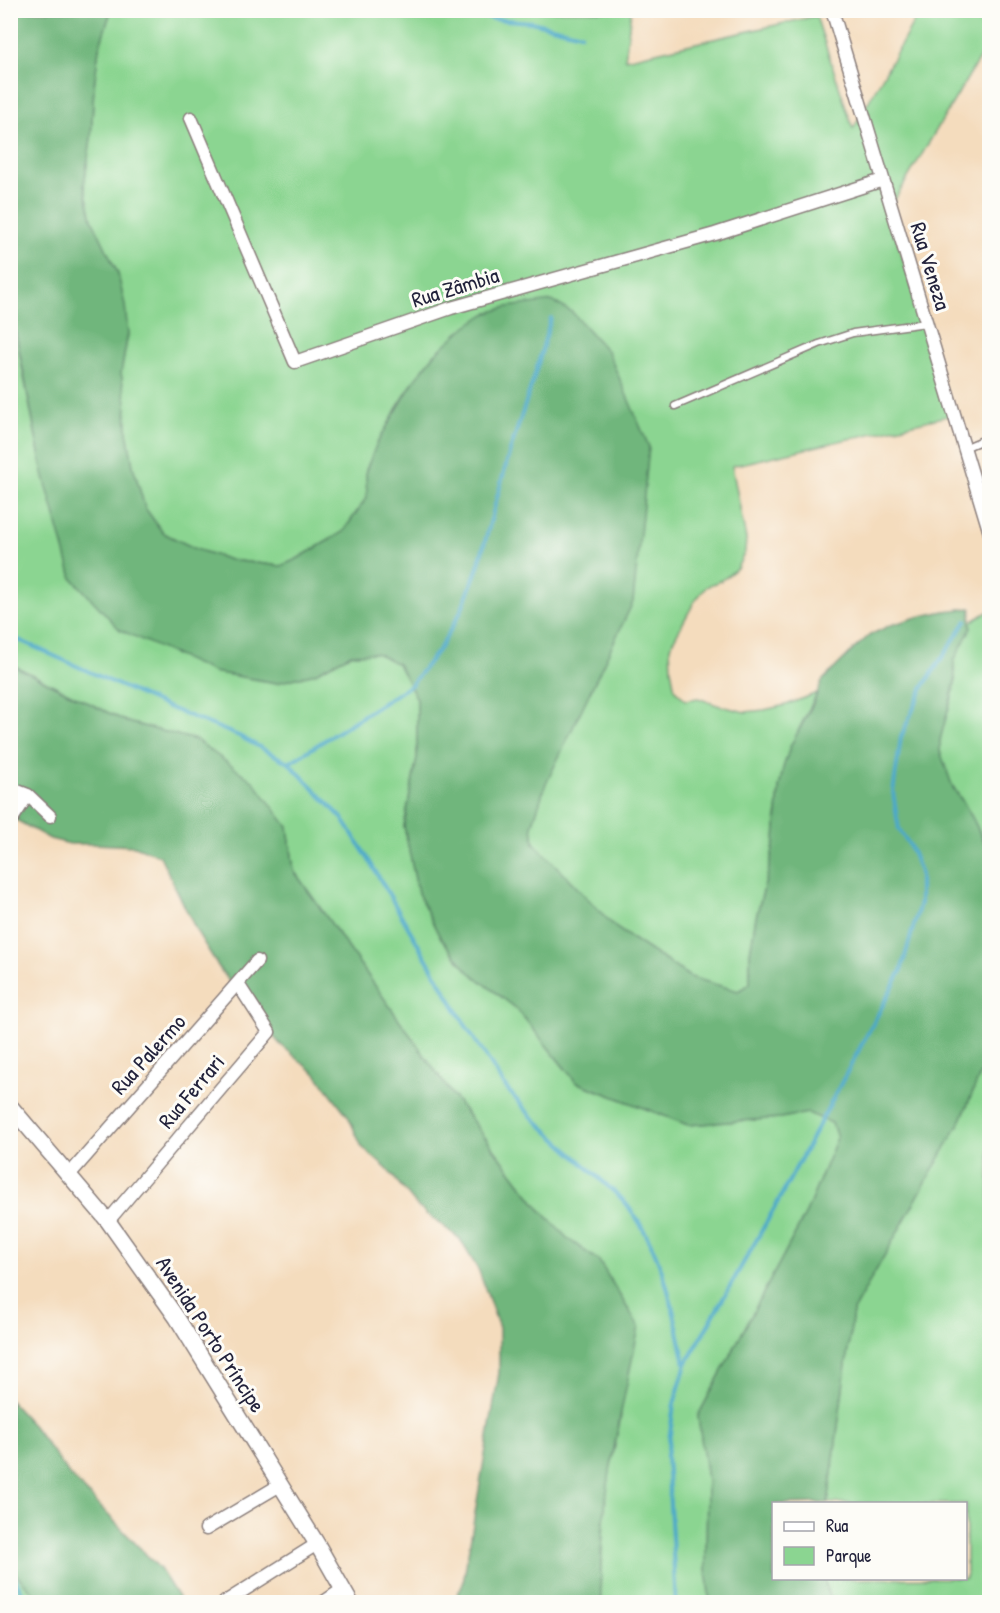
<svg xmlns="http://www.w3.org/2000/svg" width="1000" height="1613" font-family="'Patrick Hand',sans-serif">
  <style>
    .green { fill: #8bd591; stroke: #567c66; stroke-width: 1.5 }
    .forest { fill: #70b67b; stroke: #496c5b; stroke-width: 1.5 }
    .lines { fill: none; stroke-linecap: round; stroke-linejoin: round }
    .stream { stroke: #4ba9c9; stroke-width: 4 }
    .service-casing { stroke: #8b7f7c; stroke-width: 9 }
    .minor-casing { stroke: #8b7f7c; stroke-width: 15 }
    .tertiary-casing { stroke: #8b7f7c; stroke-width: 18 }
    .service { stroke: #fff; stroke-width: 6 }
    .minor { stroke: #fff; stroke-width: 12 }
    .tertiary { stroke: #fff; stroke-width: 15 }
    .labels { text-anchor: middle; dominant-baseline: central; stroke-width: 6; stroke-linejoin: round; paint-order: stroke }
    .street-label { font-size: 22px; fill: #22223b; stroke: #fdfcf7 }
  </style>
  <rect width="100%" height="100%" fill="#fdfcf7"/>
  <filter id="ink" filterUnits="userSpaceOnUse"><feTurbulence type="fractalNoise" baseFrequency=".0167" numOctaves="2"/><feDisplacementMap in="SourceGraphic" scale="12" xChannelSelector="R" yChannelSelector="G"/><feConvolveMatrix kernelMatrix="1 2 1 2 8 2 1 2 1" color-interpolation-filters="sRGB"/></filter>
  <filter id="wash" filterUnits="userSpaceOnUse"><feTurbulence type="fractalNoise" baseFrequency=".008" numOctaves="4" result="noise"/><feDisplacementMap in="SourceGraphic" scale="24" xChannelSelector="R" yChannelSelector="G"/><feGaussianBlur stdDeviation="1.35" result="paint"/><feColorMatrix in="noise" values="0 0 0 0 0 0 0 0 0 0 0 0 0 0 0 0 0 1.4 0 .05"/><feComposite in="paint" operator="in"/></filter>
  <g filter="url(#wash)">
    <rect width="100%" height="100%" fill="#f4dcbd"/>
    <!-- green -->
    <path class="green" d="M 111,11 L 631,11 L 625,59 L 816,16 L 853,129 L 920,11 L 989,11 L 989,42 L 888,211 L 952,415 L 732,466 L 746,539 L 745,552 L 737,568 L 722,580 L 706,587 L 695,601 L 670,647 L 671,669 L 675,690 L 686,700 L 698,698 L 717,705 L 745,712 L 764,710 L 786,705 L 817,693 L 790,747 L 779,788 L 775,841 L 767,877 L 756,917 L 750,953 L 750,984 L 738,991 L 690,977 L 616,928 L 534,843 L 532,826 L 649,447 L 607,352 L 572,312 L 435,354 L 414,381 L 396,409 L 366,470 L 367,497 L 343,532 L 297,559 L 281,566 L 230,560 L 196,549 L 163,533 L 145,508 L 133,466 L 127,432 L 126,403 L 121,373 L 128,334 L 118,274 L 92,219 L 84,185 L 91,138 L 94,86 L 99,48 Z
      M 10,307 L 43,473 L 213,672 L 277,683 L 315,673 L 351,654 L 376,653 L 398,664 L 417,699 L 417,758 L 404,826 L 418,893 L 440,937 L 468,971 L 517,1009 L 576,1082 L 688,1125 L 780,1118 L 808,1113 L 832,1123 L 837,1138 L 806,1213 L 698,1416 L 707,1480 L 706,1568 L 710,1602 L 601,1602 L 600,1582 L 606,1490 L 621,1416 L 599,1261 L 568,1239 L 539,1208 L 451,1093 L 294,871 L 288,827 L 196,740 L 127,722 L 11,664 Z
      M 989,611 L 989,849 C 983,840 979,830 974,821 C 962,796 936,771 940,741 C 943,721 953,702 955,683 C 956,675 952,667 954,660 C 958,646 970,636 971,622 Z
      M 989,1053 L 989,1602 L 832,1602 L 824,1579 L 966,1578 L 966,1504 L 828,1503 L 853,1311 L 961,1120 Z
      M 11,1569 L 42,1602 L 11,1602 Z"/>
    <!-- forest -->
    <path class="forest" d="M 10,11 L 111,11 L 99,48 L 94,86 L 91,138 L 84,185 L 92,219 L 118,274 L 125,305 L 128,334 L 121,373 L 126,403 L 127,432 L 133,466 L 145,508 L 163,533 L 196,549 L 230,560 L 281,566 L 297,559 L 343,532 L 367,497 L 366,470 L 377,443 L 414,381 L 435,354 L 461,330 L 485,314 L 507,307 L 552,301 L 572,312 L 608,352 L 649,447 L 633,602 L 545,786 L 532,826 L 534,843 L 616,928 L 690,977 L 738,991 L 750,984 L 750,953 L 756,917 L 767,877 L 775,841 L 779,788 L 783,768 L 790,747 L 813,704 L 822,681 L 855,648 L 870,635 L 891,625 L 917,617 L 944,611 L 971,608 L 971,628 L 954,661 L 955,683 L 940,740 L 940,751 L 953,788 L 965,805 L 974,821 L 983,840 L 989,849 L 989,1053 L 961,1120 L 853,1311 L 828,1503 L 774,1504 L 774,1578 L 824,1579 L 832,1602 L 710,1602 L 706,1568 L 707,1480 L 698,1416 L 806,1213 L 837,1138 L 832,1123 L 808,1113 L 780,1118 L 688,1125 L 576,1082 L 517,1009 L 468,971 L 440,937 L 418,893 L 404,826 L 417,758 L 417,699 L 398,664 L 376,653 L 351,654 L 315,673 L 277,683 L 213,672 L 120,630 L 72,578 L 43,473 L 11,307 Z
      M 10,664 L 127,722 L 196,740 L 254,782 L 288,827 L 294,871 L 451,1093 L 539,1208 L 568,1239 L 599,1261 L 639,1327 C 620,1417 597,1509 601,1602 L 454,1602 L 463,1583 L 499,1373 L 499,1328 L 479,1271 L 460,1239 L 418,1207 L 387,1169 L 362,1147 L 348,1116 L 316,1074 L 280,1044 L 250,1010 L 220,969 L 197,932 L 160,856 L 135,846 L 94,844 L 70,844 L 50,839 L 11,817 Z
      M 10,1401 L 33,1426 L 70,1475 L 160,1569 L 181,1602 L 42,1602 L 11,1569 Z"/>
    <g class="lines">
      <!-- stream -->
      <path class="stream" d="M 456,10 L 494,19 L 531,22 L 581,34
        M 10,636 L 165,706 L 239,736 L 289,763 L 342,818 L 367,857 L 466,1026 L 507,1089 L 532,1117 L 622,1199 C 662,1245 673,1306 685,1364
        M 289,763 L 411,685 L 440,648 L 460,613 L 478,567 L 509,454 L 536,371 L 551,318
        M 10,1569 L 27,1602
        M 676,1602 L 667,1456 L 674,1404 L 686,1364 L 774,1209 L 901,971 L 920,903 L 920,872 L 910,846 L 899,829 L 897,818 L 893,792 L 901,737 L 923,687 L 966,621"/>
    </g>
  </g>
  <g filter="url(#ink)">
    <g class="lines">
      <!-- service casing -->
      <g class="service-casing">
        <path id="service" d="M 675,406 L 819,344 L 853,333 L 926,323
          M 964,448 L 990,437"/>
      </g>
      <!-- minor casing -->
      <g class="minor-casing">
        <path id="minor" d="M 832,10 L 990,533
          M 191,118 L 295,362 L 451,308 L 715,234 L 883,180
          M 10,788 L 28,795 L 50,816
          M 10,822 L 28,795
          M 69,1175 L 257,961
          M 108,1221 L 269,1032 L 238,984
          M 206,1529 L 280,1485
          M 225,1602 L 317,1544
          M 324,1602 L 343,1589"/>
      </g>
      <!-- tertiary casing -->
      <g class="tertiary-casing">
        <path id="tertiary" d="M 10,1106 L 108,1221 L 177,1318 L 317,1544 L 350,1602"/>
      </g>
      <!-- service -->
      <use href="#service" class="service"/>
      <!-- minor -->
      <use href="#minor" class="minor"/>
      <!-- tertiary -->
      <use href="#tertiary" class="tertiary"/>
    </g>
  </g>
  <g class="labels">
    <!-- street labels -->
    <g class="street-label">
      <text transform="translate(931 266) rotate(73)">Rua Veneza</text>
      <text transform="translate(455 287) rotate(-17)">Rua Zâmbia</text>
      <text transform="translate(148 1054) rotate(-48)">Rua Palermo</text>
      <text transform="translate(191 1091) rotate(-50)">Rua Ferrari</text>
      <text transform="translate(211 1334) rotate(57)">Avenida Porto Príncipe</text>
    </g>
  </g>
  <!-- margin -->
  <rect width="1000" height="1613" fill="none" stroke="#fdfcf7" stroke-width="36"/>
  <!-- legend -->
  <rect x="772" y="1502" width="195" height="78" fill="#fdfcf7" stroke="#a5a5ac" stroke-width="1.5"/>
  <rect x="784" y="1522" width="30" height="9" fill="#ffffff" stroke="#a5a5ac" stroke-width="1.5"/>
  <text x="826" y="1532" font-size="18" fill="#22223b">Rua</text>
  <rect x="784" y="1547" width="30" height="18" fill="#8bd591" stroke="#a5a5ac" stroke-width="1.5"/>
  <text x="826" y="1562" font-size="18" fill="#22223b">Parque</text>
</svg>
